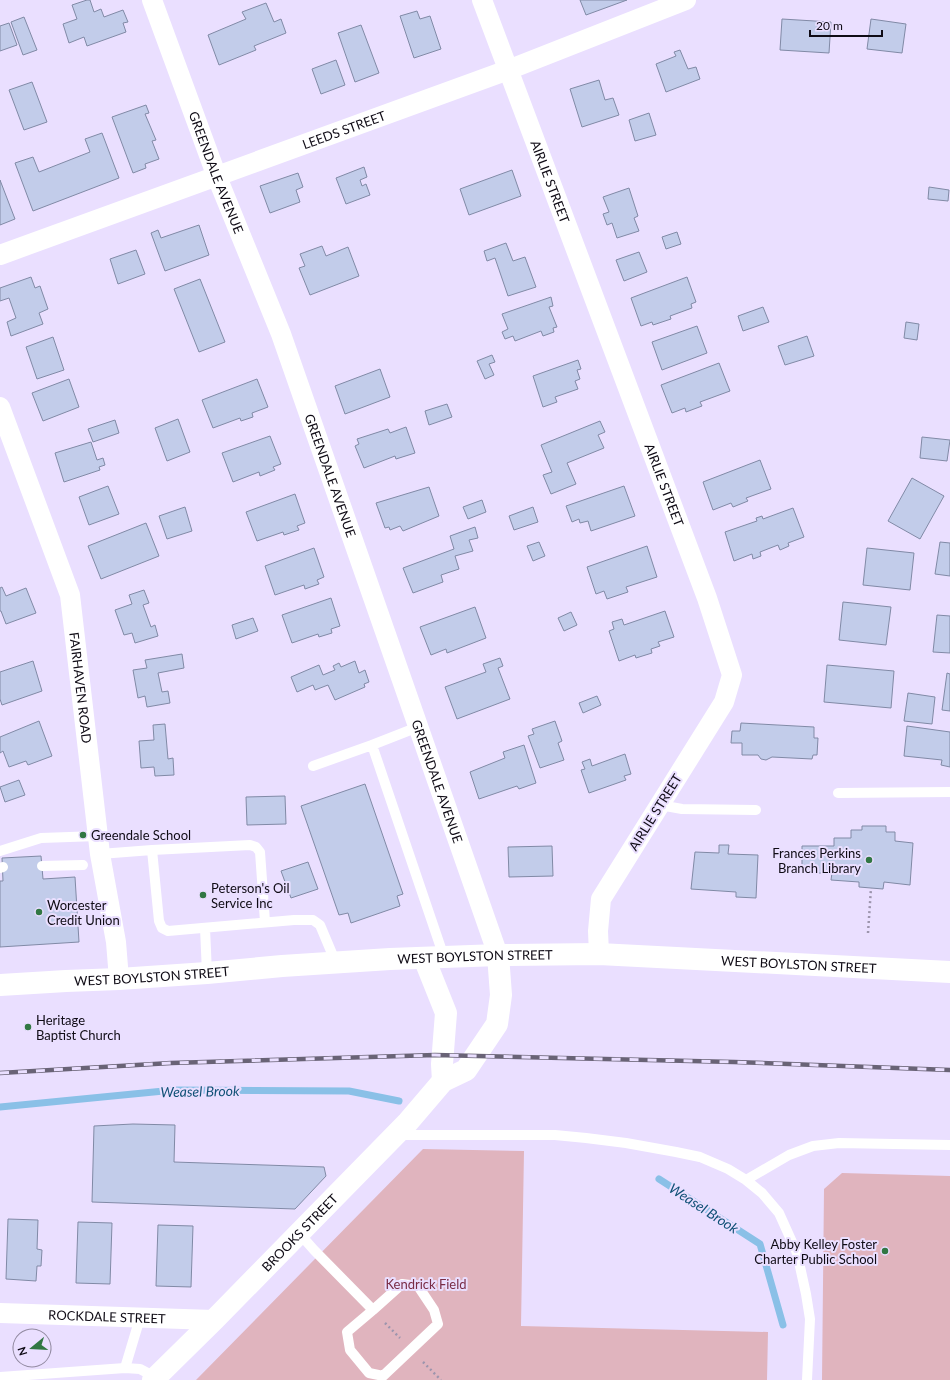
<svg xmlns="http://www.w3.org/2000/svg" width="950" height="1380" font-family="Lato,sans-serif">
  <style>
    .green { fill: #e0b4be }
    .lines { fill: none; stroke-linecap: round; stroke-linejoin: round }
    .stream { stroke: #8ac0e7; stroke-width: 7 }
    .building { fill: #c2ccea; stroke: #818aa6 }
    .path { stroke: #9d95ad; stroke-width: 2.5; stroke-dasharray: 2 3; stroke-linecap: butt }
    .lane { stroke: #fff; stroke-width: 10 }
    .street { stroke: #fff; stroke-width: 20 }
    .secondary { stroke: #fff; stroke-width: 22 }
    .rail-casing { stroke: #696376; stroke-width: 4.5 }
    .rail { stroke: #eadfff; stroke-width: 3; stroke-dasharray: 9; stroke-linecap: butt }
    .poi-dot { fill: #317743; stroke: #eadfff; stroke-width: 1.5 }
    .labels { text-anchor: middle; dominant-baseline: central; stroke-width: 4; stroke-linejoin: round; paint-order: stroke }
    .street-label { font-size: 13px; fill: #0f0b15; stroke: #eadfff }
    .poi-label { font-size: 13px; fill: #0f0b15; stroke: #eadfff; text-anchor: start }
    .park-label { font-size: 13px; fill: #792c46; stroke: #eadfff }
    .water-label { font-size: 14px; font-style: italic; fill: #0f5076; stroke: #eadfff }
  </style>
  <rect width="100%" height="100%" fill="#eadfff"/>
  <!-- green -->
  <path class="green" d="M 423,1149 L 524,1151 L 521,1326 L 768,1332 L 767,1380 L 196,1380 Z
    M 842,1173 L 950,1176 L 950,1380 L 822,1380 L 824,1189 Z"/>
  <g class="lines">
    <!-- stream -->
    <path class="stream" d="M 0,1107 L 174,1090 L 349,1091 L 399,1101
      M 659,1179 L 760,1244 L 783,1325"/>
  </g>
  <!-- building -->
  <path class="building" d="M 87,0 L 90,0 L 94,12 L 101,9 L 104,17 L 123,10 L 128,22 L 123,23 L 126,32 L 87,46 L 84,37 L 69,43 L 63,24 L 77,19 L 72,5 Z
    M 580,0 L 627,0 L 586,15 Z
    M 266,3 L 274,22 L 281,19 L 286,33 L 254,46 L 256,50 L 219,65 L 208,35 L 246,19 L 242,12 Z
    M 417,11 L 420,19 L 430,16 L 441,49 L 414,58 L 400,16 Z
    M 24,17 L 37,50 L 23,55 L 11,22 Z
    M 782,19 L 831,22 L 829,53 L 780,50 Z
    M 871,19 L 906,24 L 902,53 L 867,49 Z
    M 9,23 L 17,45 L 0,51 L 0,26 Z
    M 361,25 L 379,73 L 355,82 L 338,33 Z
    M 680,50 L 688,69 L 696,67 L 700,79 L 666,92 L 656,64 L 676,56 L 674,52 Z
    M 336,60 L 345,85 L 321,94 L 312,69 Z
    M 599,80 L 605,100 L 613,98 L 619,115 L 582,127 L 570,89 Z
    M 32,82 L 47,122 L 24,130 L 9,90 Z
    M 146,105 L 149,113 L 145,114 L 156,140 L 152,141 L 159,159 L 145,164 L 146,168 L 133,173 L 112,117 Z
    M 649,113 L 656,135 L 635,141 L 629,120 Z
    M 102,133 L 119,178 L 33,211 L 15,163 L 33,157 L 39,172 L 90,152 L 85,139 Z
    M 364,167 L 367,177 L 360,180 L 362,186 L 366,184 L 370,195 L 346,204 L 336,178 Z
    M 512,170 L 521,196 L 469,215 L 460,189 Z
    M 298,173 L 303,187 L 296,190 L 300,202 L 270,213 L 260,186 Z
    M 0,180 L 15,219 L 0,225 Z
    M 929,187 L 949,190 L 948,201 L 928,199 Z
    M 629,188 L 638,216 L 634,218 L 639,231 L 617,238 L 612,223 L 607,225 L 603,214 L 609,212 L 603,197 Z
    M 199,225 L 209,255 L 165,271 L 151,233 L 158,230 L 161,238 Z
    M 677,232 L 681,244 L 666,249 L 662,237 Z
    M 506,243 L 513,261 L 525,257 L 536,287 L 508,296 L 495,258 L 487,261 L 484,251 Z
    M 322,246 L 326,256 L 348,247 L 359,276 L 310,295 L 299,268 L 305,266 L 300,254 Z
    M 136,250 L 145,274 L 118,284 L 110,259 Z
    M 639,252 L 647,272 L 624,281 L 616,260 Z
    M 31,277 L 35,288 L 40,286 L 48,309 L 39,313 L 43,324 L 11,336 L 7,322 L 16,318 L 9,298 L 0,301 L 0,288 Z
    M 687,277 L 696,302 L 691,304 L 692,308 L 670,316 L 671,319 L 653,325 L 652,322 L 641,326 L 631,298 Z
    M 200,279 L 225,342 L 199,352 L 174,289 Z
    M 551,297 L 553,306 L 549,307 L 557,327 L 553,328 L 554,332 L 543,336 L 541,331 L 515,341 L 513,336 L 505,339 L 502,332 L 508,329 L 502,314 Z
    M 763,307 L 769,322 L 743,331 L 738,316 Z
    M 906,322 L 919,324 L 917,340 L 904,338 Z
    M 697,326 L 707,353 L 662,370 L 652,342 Z
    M 807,336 L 814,356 L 785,365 L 778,346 Z
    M 53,337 L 64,370 L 37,379 L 26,347 Z
    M 492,355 L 495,362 L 489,364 L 494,375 L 485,379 L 477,361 Z
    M 578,360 L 581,369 L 577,370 L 580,379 L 575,381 L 578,389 L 555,397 L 557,402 L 543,407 L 533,376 Z
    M 719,363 L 730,391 L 700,402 L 702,406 L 686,412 L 685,408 L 672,413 L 661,385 Z
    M 380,369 L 390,397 L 345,414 L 335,386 Z
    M 69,379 L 79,407 L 43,421 L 32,393 Z
    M 257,379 L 268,407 L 252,413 L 253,417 L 241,421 L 240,418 L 213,428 L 202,400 Z
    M 447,404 L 452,417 L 429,425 L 425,411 Z
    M 178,419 L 190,452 L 167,461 L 155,428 Z
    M 115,420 L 119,433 L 93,442 L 88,429 Z
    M 600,421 L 605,432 L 598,435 L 604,448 L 567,463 L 576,484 L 551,494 L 543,475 L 552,472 L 541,445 Z
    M 406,427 L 415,453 L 396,459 L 395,456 L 364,468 L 355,446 L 359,444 L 357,439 L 388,429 L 390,433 Z
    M 270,436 L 281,464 L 273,467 L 275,470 L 260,476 L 259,472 L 233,482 L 222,453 Z
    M 922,437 L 950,440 L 947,461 L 920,458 Z
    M 91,442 L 97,460 L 103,458 L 105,465 L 99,467 L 100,470 L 64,482 L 55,453 Z
    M 760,460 L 771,489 L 746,498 L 748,501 L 733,507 L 731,503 L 713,510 L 703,482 Z
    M 912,478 L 944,496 L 920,539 L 888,521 Z
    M 108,486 L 119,514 L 89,525 L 79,497 Z
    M 624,486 L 635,516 L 591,531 L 588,521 L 580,523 L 579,519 L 572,522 L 566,506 Z
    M 429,487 L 439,516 L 403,531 L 400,526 L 390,530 L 389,527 L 385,528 L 376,503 Z
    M 295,494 L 305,523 L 297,526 L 299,530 L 284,535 L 283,532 L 257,541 L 246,512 Z
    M 482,500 L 486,512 L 468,519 L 463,507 Z
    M 185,507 L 192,531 L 167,539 L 159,516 Z
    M 533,507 L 538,522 L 514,530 L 509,516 Z
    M 793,508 L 804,537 L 788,543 L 789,546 L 780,550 L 778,545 L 760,552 L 761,556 L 753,559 L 752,554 L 734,561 L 725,532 L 757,521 L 756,518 L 762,516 L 763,519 Z
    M 146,523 L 159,556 L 101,579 L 88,546 Z
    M 475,527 L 478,538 L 469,540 L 473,551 L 455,556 L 459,569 L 441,575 L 443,582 L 413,593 L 403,568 L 454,549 L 450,536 Z
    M 539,542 L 545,556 L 533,561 L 527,546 Z
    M 940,542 L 950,543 L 950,576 L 935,574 Z
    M 647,546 L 657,577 L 626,587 L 628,592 L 607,599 L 604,591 L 596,594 L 587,567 Z
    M 314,548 L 324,577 L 317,580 L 319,584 L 305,589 L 304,585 L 275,595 L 265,566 Z
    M 867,548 L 914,553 L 910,590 L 863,585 Z
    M 2,587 L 6,596 L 26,588 L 36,613 L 6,624 L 1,611 L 0,611 L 0,588 Z
    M 144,590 L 149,603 L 143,605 L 151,627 L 155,625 L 158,636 L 135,643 L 132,633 L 124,635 L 115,610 L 132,604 L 129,595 Z
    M 331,598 L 340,626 L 331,629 L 332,633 L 319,637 L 318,634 L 292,643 L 282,615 Z
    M 843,602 L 891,607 L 886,645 L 839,640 Z
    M 475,607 L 486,638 L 447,653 L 446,649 L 431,655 L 420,627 Z
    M 665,611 L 674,637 L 658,642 L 660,646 L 651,649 L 652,653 L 636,658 L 635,655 L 619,661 L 609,631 L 614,629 L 612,622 L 622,619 L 624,625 Z
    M 571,612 L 577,625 L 564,631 L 558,618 Z
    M 937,615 L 950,616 L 950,653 L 933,652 Z
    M 253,618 L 258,631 L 236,639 L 232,625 Z
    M 182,654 L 184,668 L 158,673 L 162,692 L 168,691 L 170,703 L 147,707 L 145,696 L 138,698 L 133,670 L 147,668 L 145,660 Z
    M 500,658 L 503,666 L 498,668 L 510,699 L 457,719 L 445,687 L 486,672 L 483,664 Z
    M 33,661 L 42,691 L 2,705 L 0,699 L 0,672 Z
    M 355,661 L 359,673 L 365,670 L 369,682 L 364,684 L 365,687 L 335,700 L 328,685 L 315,690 L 313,685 L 297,692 L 291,677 L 319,665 L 323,675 L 335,670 L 333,666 L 339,663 L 341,667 Z
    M 827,665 L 894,671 L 891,708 L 824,702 Z
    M 947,673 L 950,674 L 950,711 L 942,710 Z
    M 908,693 L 935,697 L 932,724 L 904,721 Z
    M 597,696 L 601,705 L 583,713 L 579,703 Z
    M 39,721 L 52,756 L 28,765 L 26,761 L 9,767 L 3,751 L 0,753 L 0,737 Z
    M 555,721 L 562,741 L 558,743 L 564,760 L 540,768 L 528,736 L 534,734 L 532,729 Z
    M 741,723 L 814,727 L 814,738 L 818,738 L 817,755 L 813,755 L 812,759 L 772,757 L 766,760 L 761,759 L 758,755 L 742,755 L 742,743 L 731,743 L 732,731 L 740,731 Z
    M 165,724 L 168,759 L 173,758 L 174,775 L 155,776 L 154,767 L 141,768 L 139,741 L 154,740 L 153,725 Z
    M 907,726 L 950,732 L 950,767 L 941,765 L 942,760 L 904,756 Z
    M 524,745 L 536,783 L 519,789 L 517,786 L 479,799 L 470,772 L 505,758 L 503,752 Z
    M 625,754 L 631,774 L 624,776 L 626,780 L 589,793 L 581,770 L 585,769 L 582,762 L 590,759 L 592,766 Z
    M 19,780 L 25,795 L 5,802 L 0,787 Z
    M 365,784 L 403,894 L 397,896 L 400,906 L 351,923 L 348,913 L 339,915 L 301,806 Z
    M 285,796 L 286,824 L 247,825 L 246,797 Z
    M 862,826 L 886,826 L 886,832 L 895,832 L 895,841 L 913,843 L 910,885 L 884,882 L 883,889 L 859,887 L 859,882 L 831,880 L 832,873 L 802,873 L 802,846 L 834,846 L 834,838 L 851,838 L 851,830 L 862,830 Z
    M 719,845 L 729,845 L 728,854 L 758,855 L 756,898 L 736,897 L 736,892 L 691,889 L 695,852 L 719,853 Z
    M 552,846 L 553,876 L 509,877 L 508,847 Z
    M 41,856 L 43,879 L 75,877 L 79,942 L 0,947 L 0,881 L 3,881 L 2,858 Z
    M 308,862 L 318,889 L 291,898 L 281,871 Z
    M 133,1124 L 175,1125 L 174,1162 L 324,1167 L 326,1176 L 295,1209 L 92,1202 L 94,1126 Z
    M 8,1219 L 38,1220 L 37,1249 L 42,1250 L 41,1266 L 37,1266 L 36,1281 L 6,1279 Z
    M 78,1222 L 112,1223 L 110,1284 L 76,1283 Z
    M 158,1225 L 193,1226 L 191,1287 L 156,1286 Z"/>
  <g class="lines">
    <!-- path -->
    <path class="path" d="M 868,933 L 871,888
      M 385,1323 L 400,1338
      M 423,1362 L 441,1380"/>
    <!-- lane -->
    <path class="lane" d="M 372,745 L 418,727
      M 313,766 L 372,745 L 444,957
      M 838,793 L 950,792
      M 660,805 L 682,809 L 756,810
      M 152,850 L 250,845 L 256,847 L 260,852 L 265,922
      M 0,851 L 41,838 L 98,836
      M 100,854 L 152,850 L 159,921 L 162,928 L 168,931 L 294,920 L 313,920 L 320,925 L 336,963
      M 42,866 L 83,865
      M 0,868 L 3,867
      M 205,928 L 207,973
      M 398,1135 L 555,1135 L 586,1138 L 626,1143 L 676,1152 L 700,1157 L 728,1169 L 746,1180 L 762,1193 L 779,1213 L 797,1253 L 806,1294 L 810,1319 L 807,1380
      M 746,1180 L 789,1155 L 813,1146 L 839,1143 L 950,1145
      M 299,1233 L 314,1250 L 373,1310 L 347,1332 L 350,1350 L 369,1373 L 383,1376 L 438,1324 L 434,1310 L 418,1286 L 402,1284 L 373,1310
      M 125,1368 L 140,1369 L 155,1377
      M 0,1377 L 125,1368 L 140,1318"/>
    <!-- street -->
    <g class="street">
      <path id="s1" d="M 152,0 L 217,177 L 281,334 L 498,955"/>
      <path id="s2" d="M 482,0 L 707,598 L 732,675 L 724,702 L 601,899 L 598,931 L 599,954"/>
      <path id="s3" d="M 0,255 L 508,70 L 686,0"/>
      <path id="s4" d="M 0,407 L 70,595 L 100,854 L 116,942 L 119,979"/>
      <path id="s5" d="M 0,1313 L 214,1320"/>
    </g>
    <!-- secondary -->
    <g class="secondary">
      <path d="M 424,958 L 446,1013 L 442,1064 L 443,1081"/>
      <path id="s6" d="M 0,985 L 66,981 L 119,979 L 207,973 L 282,966 L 390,959 L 498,955 L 599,954 L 950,972"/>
      <path id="s7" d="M 153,1380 L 214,1320 L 408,1122 L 443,1081 L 466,1070 L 497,1024 L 501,995 L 498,955"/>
    </g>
    <!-- rail casing -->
    <g class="rail-casing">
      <path id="rail" d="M 0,1073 L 171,1063 L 435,1055 L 734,1062 L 950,1070"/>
    </g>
    <!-- rail -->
    <use href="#rail" class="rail"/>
  </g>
  <!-- markers -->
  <g class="poi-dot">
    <circle cx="83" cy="835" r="4"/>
    <circle cx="869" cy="860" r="4"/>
    <circle cx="203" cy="895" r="4"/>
    <circle cx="39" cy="912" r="4"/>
    <circle cx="28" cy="1027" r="4"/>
    <circle cx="885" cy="1251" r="4"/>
  </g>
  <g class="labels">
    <!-- street labels -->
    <g class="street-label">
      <text stroke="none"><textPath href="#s3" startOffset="366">LEEDS STREET</textPath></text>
      <text stroke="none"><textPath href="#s1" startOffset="184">GREENDALE AVENUE</textPath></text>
      <text stroke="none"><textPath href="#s2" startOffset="194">AIRLIE STREET</textPath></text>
      <text stroke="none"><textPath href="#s1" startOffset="508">GREENDALE AVENUE</textPath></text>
      <text stroke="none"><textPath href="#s2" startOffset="518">AIRLIE STREET</textPath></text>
      <text stroke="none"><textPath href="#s4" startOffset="294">FAIRHAVEN ROAD</textPath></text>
      <text stroke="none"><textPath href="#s1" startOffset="832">GREENDALE AVENUE</textPath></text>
      <text transform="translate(655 812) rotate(-58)">AIRLIE STREET</text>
      <text stroke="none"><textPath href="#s6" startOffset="476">WEST BOYLSTON STREET</textPath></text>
      <text stroke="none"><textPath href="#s6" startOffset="800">WEST BOYLSTON STREET</textPath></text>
      <text stroke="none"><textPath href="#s6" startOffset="152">WEST BOYLSTON STREET</textPath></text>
      <text stroke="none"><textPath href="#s7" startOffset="208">BROOKS STREET</textPath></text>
      <text stroke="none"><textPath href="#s5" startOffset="107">ROCKDALE STREET</textPath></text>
    </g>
    <!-- poi labels -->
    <g class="poi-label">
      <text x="91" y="835">Greendale School</text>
      <text x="861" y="853" text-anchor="end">Frances Perkins<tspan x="861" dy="15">Branch Library</tspan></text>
      <text x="211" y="888">Peterson's Oil<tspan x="211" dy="15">Service Inc</tspan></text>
      <text x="47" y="905">Worcester<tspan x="47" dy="15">Credit Union</tspan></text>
      <text x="36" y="1020">Heritage<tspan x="36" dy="15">Baptist Church</tspan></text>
      <text x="877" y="1244" text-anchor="end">Abby Kelley Foster<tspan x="877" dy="15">Charter Public School</tspan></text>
    </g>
    <!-- park labels -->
    <g class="park-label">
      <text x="426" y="1284">Kendrick Field</text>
    </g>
    <!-- water labels -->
    <g class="water-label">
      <text transform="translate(200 1091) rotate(-1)">Weasel Brook</text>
      <text transform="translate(704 1208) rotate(33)">Weasel Brook</text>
    </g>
  </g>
  <!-- north arrow -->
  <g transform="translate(32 1348) rotate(252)"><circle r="19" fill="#eadfff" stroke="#928aa1"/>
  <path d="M0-3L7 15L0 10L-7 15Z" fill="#317743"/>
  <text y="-6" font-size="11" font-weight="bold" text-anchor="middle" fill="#0f0b15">N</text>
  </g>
  <!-- scale -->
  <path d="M810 30v6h72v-6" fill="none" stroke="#0f0b15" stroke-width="2"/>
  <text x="816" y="30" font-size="12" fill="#0f0b15" stroke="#eadfff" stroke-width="3" paint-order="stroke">20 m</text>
</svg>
